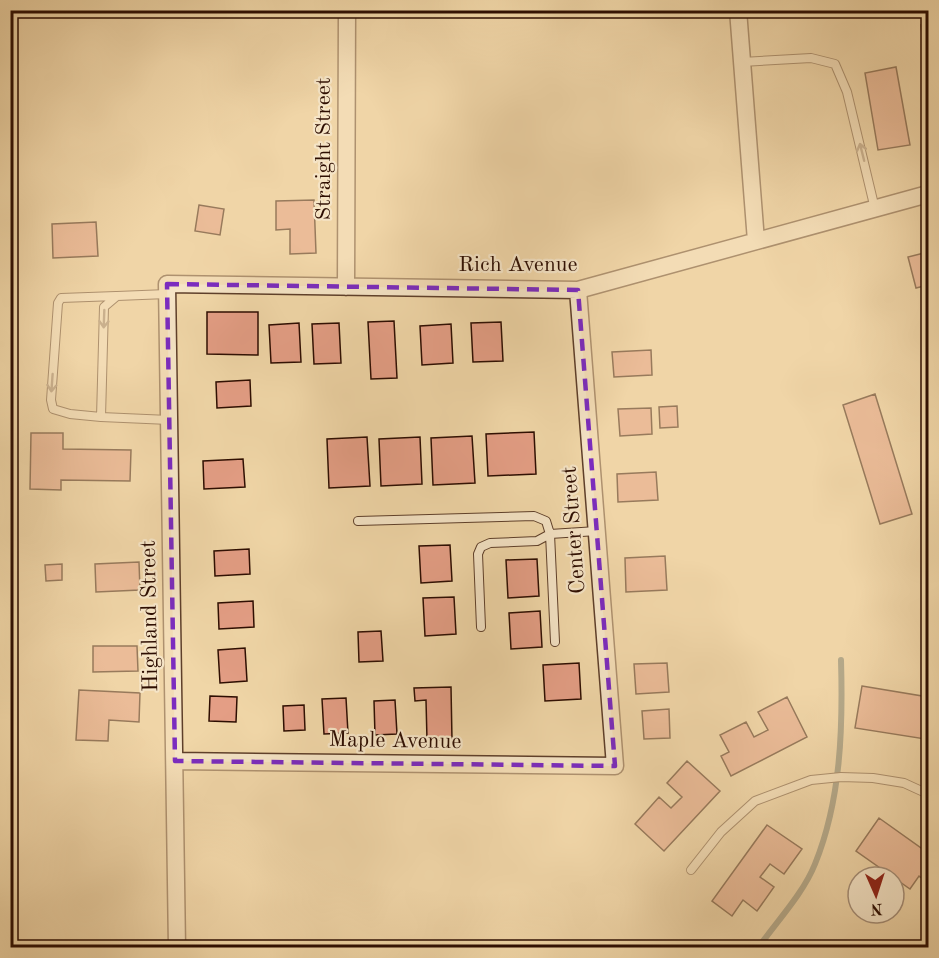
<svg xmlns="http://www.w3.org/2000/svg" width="939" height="958" font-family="'Old Standard TT',serif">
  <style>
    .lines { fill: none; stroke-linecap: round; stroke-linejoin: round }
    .stream { stroke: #6e7466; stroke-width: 6 }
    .building { fill: #e49e85; stroke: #2d0d01; stroke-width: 1.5 }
    .lane-casing { stroke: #5e3f2a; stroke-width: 10 }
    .street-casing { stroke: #5e3f2a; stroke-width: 19 }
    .lane { stroke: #f5e4c6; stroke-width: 8 }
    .street { stroke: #f5e4c6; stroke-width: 16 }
    .oneway { stroke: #9b836d }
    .marked { fill: none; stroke: #7b2cbf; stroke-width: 4.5; stroke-dasharray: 12 8; stroke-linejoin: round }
    .labels { text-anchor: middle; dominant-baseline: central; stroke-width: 4.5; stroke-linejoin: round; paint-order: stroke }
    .street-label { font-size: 22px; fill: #2d0d01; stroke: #f5e4c6 }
  </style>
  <rect width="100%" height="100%" fill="#f0d6a7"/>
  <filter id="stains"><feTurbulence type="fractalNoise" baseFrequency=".00333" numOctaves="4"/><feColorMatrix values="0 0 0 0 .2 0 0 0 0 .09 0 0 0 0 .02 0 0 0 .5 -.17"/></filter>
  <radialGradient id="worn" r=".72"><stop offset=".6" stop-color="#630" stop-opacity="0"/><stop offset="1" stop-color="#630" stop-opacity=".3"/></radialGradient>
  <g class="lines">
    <!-- stream -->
    <path class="stream" d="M 758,948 C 777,921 803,894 815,864 C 841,800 843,728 841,660"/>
  </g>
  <!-- building -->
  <path class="building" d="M 928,24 L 928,76 L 926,76 L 921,25 Z
    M 896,67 L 910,145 L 878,150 L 865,73 Z
    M 314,200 L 316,253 L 290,254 L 290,229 L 276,230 L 276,201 Z
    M 199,205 L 224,209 L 220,235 L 195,231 Z
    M 96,222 L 98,256 L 53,258 L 52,224 Z
    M 928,252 L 928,285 L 916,288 L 908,257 Z
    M 207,312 L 258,312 L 258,355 L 207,354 Z
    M 394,321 L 397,378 L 371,379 L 368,322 Z
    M 501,322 L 503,361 L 473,362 L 471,323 Z
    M 299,323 L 301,362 L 271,363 L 269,325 Z
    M 339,323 L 341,363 L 314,364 L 312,324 Z
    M 451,324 L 453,363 L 422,365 L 420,326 Z
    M 651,350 L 652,375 L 614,377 L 612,352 Z
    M 250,380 L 251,406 L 217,408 L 216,382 Z
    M 875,394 L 912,514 L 880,524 L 843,405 Z
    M 677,406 L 678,427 L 660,428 L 659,407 Z
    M 651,408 L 652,434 L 620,436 L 618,409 Z
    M 534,432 L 536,474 L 488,476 L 486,434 Z
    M 31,433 L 63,433 L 63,449 L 131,450 L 130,481 L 61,480 L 61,490 L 30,489 Z
    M 472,436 L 475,483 L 433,485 L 431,438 Z
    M 367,437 L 370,486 L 329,488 L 327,439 Z
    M 420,437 L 422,484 L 381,486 L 379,439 Z
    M 243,459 L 245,487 L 204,489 L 203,461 Z
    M 656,472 L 658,500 L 618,502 L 617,474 Z
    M 450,545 L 452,581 L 421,583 L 419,546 Z
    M 249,549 L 250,574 L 215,576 L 214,551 Z
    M 665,556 L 667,590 L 626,592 L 625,558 Z
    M 537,559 L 539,596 L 508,598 L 506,560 Z
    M 139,562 L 140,590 L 96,592 L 95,564 Z
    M 62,564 L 62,580 L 46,581 L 45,565 Z
    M 454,597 L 456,634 L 425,636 L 423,598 Z
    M 253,601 L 254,627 L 219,629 L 218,603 Z
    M 540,611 L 542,647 L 511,649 L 509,613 Z
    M 381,631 L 383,661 L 359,662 L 358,632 Z
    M 93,646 L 137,646 L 138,671 L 93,672 Z
    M 245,648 L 247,681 L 220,683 L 218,650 Z
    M 579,663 L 581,699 L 545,701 L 543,665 Z
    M 667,663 L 669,692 L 636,694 L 634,664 Z
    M 862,686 L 928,697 L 928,716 L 925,739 L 855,728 Z
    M 451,687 L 452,740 L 427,740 L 426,700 L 415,701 L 414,688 Z
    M 79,690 L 140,693 L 139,722 L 109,720 L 108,741 L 76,740 Z
    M 210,696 L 237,697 L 236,722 L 209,721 Z
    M 787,697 L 807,737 L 731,776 L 721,756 L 729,752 L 720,735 L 746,722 L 754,737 L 768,730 L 758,712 Z
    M 346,698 L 348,733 L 324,734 L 322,699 Z
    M 395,700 L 397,734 L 375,735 L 374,701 Z
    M 304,705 L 305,730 L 284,731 L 283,706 Z
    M 669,709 L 670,738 L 644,739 L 642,711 Z
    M 687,761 L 720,791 L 664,851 L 635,824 L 659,797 L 671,808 L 682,797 L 667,783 Z
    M 879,818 L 928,853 L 928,883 L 919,876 L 910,889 L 856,851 Z
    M 767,825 L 802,849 L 784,874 L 770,864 L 760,877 L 774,887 L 757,911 L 743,900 L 732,916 L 712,901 Z"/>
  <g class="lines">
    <!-- lane casing -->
    <g class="lane-casing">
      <path id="lane" d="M 742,62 L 811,58 L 835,64 L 847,92 L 875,209
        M 167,294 L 117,296 L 104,307 L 101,417 L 169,420
        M 101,417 L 70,414 L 53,409 L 51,400 L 58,303 L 61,298 L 116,296
        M 358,521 L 534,516 L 546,521 L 550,534 L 597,531
        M 550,534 L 555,642
        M 481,627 L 478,554 L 481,547 L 490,543 L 537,541 L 550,534
        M 691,870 L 721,832 L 755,801 L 811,780 L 841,777 L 873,778 L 904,783 L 928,794"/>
    </g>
    <!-- street casing -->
    <g class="street-casing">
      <path id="street" d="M 738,10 L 756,241
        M 346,287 L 347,10
        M 175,761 L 615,766 L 578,290
        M 177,948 L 167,284 L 578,290 L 928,194"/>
    </g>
    <!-- lane -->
    <use href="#lane" class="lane"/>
    <!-- street -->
    <use href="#street" class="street"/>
  </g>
  <!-- one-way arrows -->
  <defs><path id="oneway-shaft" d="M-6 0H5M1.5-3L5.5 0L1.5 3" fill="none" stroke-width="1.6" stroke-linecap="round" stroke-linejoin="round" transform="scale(1.5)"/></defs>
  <g class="oneway">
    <use href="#oneway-shaft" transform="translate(862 152) rotate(-104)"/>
    <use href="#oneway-shaft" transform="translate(104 319) rotate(92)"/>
    <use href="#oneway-shaft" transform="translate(52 383) rotate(94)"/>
  </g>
  <!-- marked area -->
  <path d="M0 0H939V958H0ZM 167,284 L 578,290 L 615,766 L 175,761 Z" fill="#f0d6a7" fill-opacity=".55" fill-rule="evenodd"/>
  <path class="marked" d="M 167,284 L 578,290 L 615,766 L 175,761 Z"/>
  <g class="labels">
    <!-- street labels -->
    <g class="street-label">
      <text transform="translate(324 149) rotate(-90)">Straight Street</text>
      <text x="518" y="265">Rich Avenue</text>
      <text transform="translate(574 530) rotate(-94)">Center Street</text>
      <text transform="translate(150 616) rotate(-91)">Highland Street</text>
      <text transform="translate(395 741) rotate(1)">Maple Avenue</text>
    </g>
  </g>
  <!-- margin -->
  <rect width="939" height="958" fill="none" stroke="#f0d6a7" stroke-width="36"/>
  <rect x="12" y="12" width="915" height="934" fill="none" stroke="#2d0d01" stroke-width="3"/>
  <rect x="18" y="18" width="903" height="922" fill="none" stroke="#2d0d01" stroke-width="1.5"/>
  <!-- north arrow -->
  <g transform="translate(876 895) rotate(177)"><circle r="28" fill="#f5e4c6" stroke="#a58e77" stroke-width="1.5"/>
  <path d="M0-4.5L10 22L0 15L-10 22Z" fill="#8f2418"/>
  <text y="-9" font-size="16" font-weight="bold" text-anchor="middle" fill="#2d0d01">N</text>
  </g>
  <rect width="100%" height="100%" filter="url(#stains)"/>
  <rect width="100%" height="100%" fill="url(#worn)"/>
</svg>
